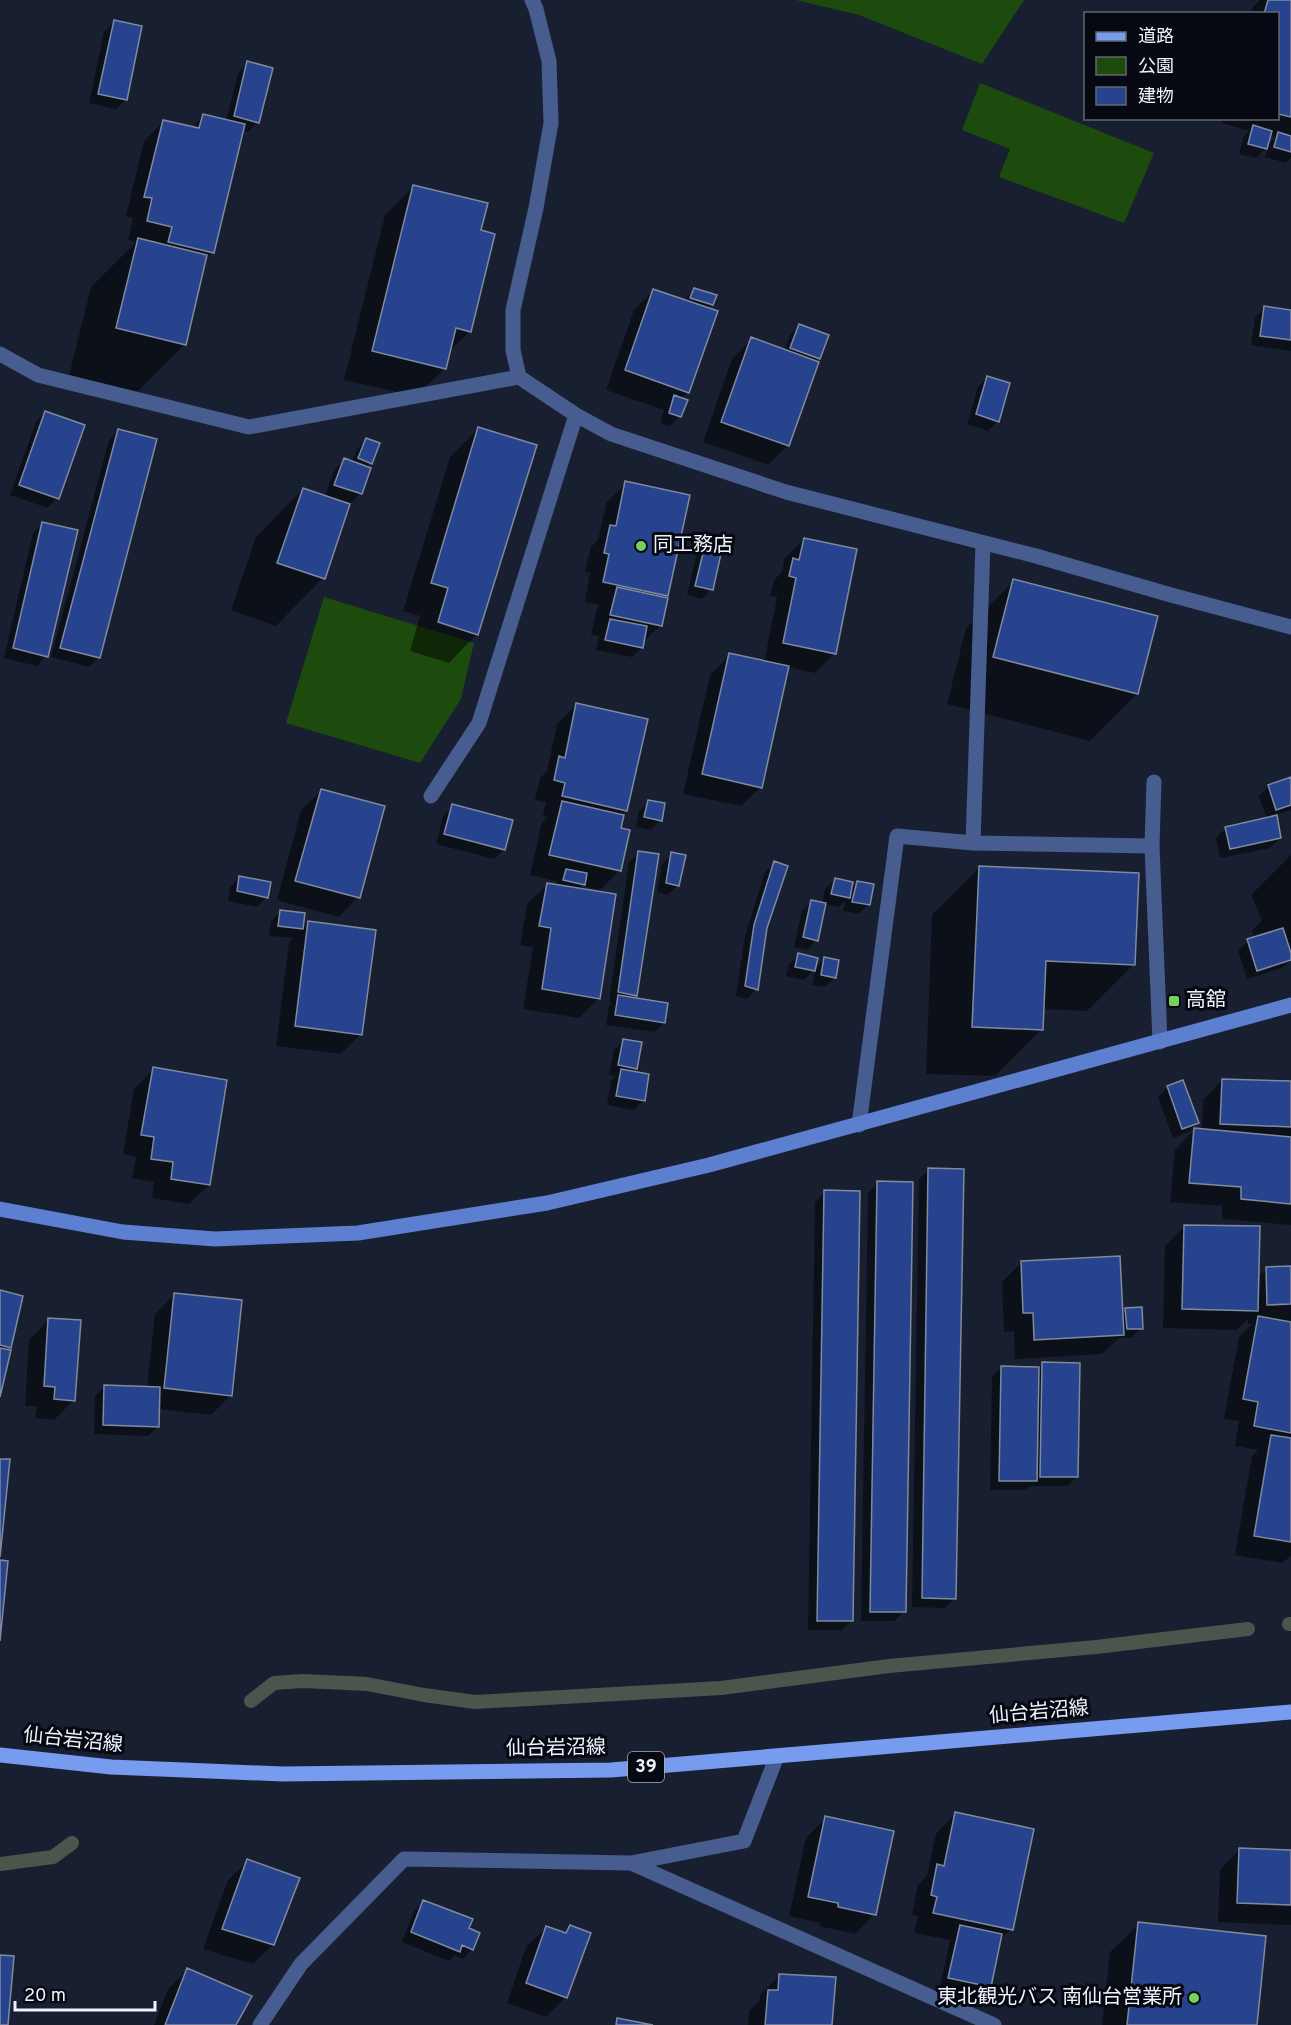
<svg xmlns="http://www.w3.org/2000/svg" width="1291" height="2025" font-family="Overpass,'Noto Sans JP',sans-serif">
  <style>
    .green { fill: #1d4a0d }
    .shadow { fill: #0007; fill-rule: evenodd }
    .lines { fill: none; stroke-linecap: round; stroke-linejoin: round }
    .stream { stroke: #4a564c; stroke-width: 14 }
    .building { fill: #27438e; stroke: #7f8a9f; stroke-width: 1.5 }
    .street { stroke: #475d8f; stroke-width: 15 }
    .secondary { stroke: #5d7fcf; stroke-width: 15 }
    .primary { stroke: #779bee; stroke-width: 15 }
    .poi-dot { fill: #75d25b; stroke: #060911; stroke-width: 2 }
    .labels { text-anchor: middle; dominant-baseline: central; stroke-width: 6; stroke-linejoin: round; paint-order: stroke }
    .shield { fill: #060911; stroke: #a9aeb7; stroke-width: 1.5 }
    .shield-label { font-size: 18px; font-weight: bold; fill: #eff4fe }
    .poi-label { font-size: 20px; fill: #eff4fe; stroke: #060911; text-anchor: start }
    .street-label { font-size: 20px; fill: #eff4fe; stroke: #060911 }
  </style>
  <rect width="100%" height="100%" fill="#181f30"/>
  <!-- green -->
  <path class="green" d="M 796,0 L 1024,0 L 982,64 L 859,15 Z
    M 980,83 L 1154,153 L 1124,223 L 999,177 L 1010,149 L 962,130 Z
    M 324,597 L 474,643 L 461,699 L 420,763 L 286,723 Z"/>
  <!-- shadow -->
  <path class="shadow" d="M 1260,0 L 1291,0 L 1291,158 L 1286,163 L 1265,157 L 1268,146 L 1256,158 L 1239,154 L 1244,136 L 1249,131 L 1222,123 L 1223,118 L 1278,118 L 1278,14 L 1251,14 L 1252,8 ZM 1269,136 L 1275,137 L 1266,146 Z
    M 114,22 L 126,99 L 116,109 L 89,103 L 104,32 Z
    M 248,63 L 258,122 L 248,132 L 242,130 L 213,252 L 204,260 L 184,345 L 137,392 L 69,375 L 91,287 L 136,242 L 128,240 L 133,218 L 126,216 L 144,141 L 163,122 L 191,128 L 204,115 L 226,121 L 238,73 Z
    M 414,186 L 480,231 L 470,331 L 448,353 L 445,368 L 416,396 L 344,380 L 385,215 Z
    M 694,289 L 712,305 L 707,309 L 688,392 L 681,399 L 680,416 L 670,426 L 660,423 L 664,410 L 606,390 L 634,310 L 653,291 L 684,301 Z
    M 1265,308 L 1291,312 L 1291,351 L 1251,345 L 1255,317 Z
    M 799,326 L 819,358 L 815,362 L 788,445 L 768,465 L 703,442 L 732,359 L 752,339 L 784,351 L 790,335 Z
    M 987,378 L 998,421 L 988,431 L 967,424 L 978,387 Z
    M 45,412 L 57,498 L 48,508 L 10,495 L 36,422 Z
    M 479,428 L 477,634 L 449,663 L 410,651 L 420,616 L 403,611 L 450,457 Z
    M 118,430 L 98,658 L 89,667 L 51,657 L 109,440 Z
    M 366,440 L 370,463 L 366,468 L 369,469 L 360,494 L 351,503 L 349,503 L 323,578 L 276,626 L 231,610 L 256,537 L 303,489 L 325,497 L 334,470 L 344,460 L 351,463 L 357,450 Z
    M 626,483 L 688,496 L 666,596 L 664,598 L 660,626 L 642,643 L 642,648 L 632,657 L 596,650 L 599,636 L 591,635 L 597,608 L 600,605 L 585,602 L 590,573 L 585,572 L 591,547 L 598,540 L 606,503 Z
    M 43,523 L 46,656 L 37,666 L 4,658 L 33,533 Z
    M 804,539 L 835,653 L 815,673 L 787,667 L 761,787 L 741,806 L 683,794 L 710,675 L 730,655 L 764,663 L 777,597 L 770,596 L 774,580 L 782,572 L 784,559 Z
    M 705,547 L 711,589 L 702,599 L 687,595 L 696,557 Z
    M 1014,581 L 1137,694 L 1090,741 L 947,704 L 966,628 Z
    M 577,704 L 626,810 L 620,816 L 620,829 L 629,831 L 619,871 L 600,890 L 582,886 L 578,890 L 599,998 L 579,1018 L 523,1009 L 533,947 L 520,945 L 527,904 L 547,885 L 555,886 L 556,881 L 530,875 L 542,822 L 548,817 L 543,816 L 546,802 L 535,800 L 540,778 L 547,771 L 557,724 Z
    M 1291,779 L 1291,810 L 1275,815 L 1280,838 L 1270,848 L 1220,858 L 1216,838 L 1226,828 L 1267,819 L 1259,796 L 1269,786 Z
    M 321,791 L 358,897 L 339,917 L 277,900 L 301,810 Z
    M 649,802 L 660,820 L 651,830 L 636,827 L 639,811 Z
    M 453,806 L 504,850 L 494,859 L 436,844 L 443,816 Z
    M 639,853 L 636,995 L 632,999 L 664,1023 L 654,1032 L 606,1025 L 609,1006 L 612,1002 L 609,1002 L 629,862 Z
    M 672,854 L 678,885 L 668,895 L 657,892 L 662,864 Z
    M 1291,855 L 1291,960 L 1282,968 L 1247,979 L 1238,950 L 1248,941 L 1255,938 L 1252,931 L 1262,920 L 1251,895 Z
    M 775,863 L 756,989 L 747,999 L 736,996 L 745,936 L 765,872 Z
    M 979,868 L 1134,964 L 1087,1011 L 1043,1009 L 1042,1029 L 995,1076 L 926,1074 L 932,915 Z
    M 240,877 L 267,897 L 257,907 L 228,901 L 230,887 Z
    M 835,879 L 850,890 L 857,882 L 869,904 L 859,914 L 843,911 L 846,900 L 839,907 L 825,904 L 816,940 L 807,950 L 794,947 L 802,911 L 812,901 L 822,904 L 825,889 Z
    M 280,912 L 303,914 L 302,930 L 309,922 L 361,1034 L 341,1054 L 276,1046 L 289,942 L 293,938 L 269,936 L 271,921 Z
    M 799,955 L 814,969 L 825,958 L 835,977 L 825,987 L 812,985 L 815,969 L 804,980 L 786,976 L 789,964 Z
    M 624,1040 L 636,1068 L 632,1072 L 644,1100 L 634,1110 L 607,1105 L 611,1080 L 616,1076 L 609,1075 L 614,1050 Z
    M 154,1069 L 209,1185 L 189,1204 L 152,1198 L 154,1182 L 132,1178 L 136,1157 L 123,1154 L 134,1089 Z
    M 1222,1080 L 1291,1083 L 1291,1225 L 1222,1219 L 1222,1206 L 1170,1202 L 1175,1150 L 1194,1130 L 1173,1138 L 1158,1097 L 1168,1087 L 1197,1123 L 1190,1130 L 1202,1131 L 1203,1100 Z
    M 929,1170 L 955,1598 L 945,1608 L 912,1607 L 919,1179 Z
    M 878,1183 L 904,1612 L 894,1621 L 861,1621 L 868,1193 Z
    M 825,1192 L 851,1621 L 842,1630 L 808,1630 L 815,1202 Z
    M 1185,1226 L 1257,1278 L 1266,1269 L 1291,1268 L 1291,1555 L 1283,1563 L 1235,1555 L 1252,1456 L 1258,1450 L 1235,1446 L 1239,1421 L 1224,1419 L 1239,1337 L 1253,1323 L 1248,1324 L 1248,1319 L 1237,1330 L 1163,1328 L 1165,1246 Z
    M 1022,1262 L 1121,1314 L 1126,1309 L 1141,1328 L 1131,1338 L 1119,1338 L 1102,1354 L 1015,1359 L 1014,1331 L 1004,1332 L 1002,1282 Z
    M 0,1292 L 10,1347 L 6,1351 L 0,1390 Z
    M 175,1294 L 231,1395 L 211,1415 L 158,1409 L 157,1427 L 148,1436 L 94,1434 L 95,1396 L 105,1386 L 147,1388 L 155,1314 Z
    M 49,1320 L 74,1400 L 54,1420 L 35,1418 L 37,1406 L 25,1406 L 29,1340 Z
    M 1043,1364 L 1077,1477 L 1067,1486 L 1030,1486 L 1026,1490 L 990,1490 L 992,1377 L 1001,1367 L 1038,1368 Z
    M 955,1814 L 1011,1929 L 999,1941 L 990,1986 L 980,1996 L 940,1987 L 950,1940 L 914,1933 L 918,1916 L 912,1915 L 918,1885 L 927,1876 L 936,1834 Z
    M 826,1818 L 875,1914 L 855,1934 L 819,1926 L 820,1923 L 789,1916 L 806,1838 Z
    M 1239,1850 L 1291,1852 L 1291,1925 L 1218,1922 L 1220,1870 Z
    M 248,1861 L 273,1945 L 253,1964 L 203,1949 L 228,1880 Z
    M 424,1901 L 467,1929 L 472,1949 L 463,1959 L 454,1955 L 449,1961 L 402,1942 L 414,1911 Z
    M 1139,1924 L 1255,2025 L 1102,2025 L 1110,1952 Z
    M 570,1927 L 566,1997 L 546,2017 L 507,2003 L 526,1947 L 546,1928 L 563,1934 Z
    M 188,1970 L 234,2025 L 154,2025 L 168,1989 Z
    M 780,1976 L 831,2025 L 748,2025 L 749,2011 L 760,2000 L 760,1995 Z"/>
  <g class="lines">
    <!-- stream -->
    <path class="stream" d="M 1289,1624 L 1291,1624
      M 251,1701 L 274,1683 L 303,1681 L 367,1684 L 424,1695 L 475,1702 L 721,1688 L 889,1666 L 1096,1647 L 1248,1629
      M 0,1864 L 53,1857 L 72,1843"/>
  </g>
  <!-- building -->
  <path class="building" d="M 1268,0 L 1291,0 L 1291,117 L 1278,114 L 1278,14 L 1264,14 Z
    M 114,20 L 142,26 L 127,100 L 98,94 Z
    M 247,61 L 273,68 L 259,123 L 234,116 Z
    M 203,114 L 245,124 L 214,253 L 168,242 L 172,227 L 147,221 L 152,198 L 144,197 L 163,120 L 199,128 Z
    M 1253,125 L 1272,131 L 1267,149 L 1248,144 Z
    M 1278,132 L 1291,136 L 1291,152 L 1274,147 Z
    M 413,185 L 488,203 L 481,230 L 495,234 L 471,332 L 456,328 L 446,369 L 372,351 Z
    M 138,238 L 207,255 L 186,345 L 116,328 Z
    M 694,288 L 717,295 L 713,305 L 690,298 Z
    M 653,289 L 718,311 L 689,393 L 625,370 Z
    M 1264,306 L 1291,310 L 1291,340 L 1260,336 Z
    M 799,324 L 829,335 L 820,359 L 790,348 Z
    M 751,337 L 819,362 L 789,446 L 721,422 Z
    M 987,376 L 1010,383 L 999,422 L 976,414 Z
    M 674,395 L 688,400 L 681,417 L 669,413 Z
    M 45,411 L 85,425 L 59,499 L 19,485 Z
    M 478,427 L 537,445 L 478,635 L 438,622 L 448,588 L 431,583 Z
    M 118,429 L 157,439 L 100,658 L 60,648 Z
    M 366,438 L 380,443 L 372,464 L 358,458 Z
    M 344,458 L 371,468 L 362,494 L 334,485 Z
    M 625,481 L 690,495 L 668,596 L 603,582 L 609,554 L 604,553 L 610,525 L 616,526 Z
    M 303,488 L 350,504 L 325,579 L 277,563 Z
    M 42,522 L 78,530 L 48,657 L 13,648 Z
    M 804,538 L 857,549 L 836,654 L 783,643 L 796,578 L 789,576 L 793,558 L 799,560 Z
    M 705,545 L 722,549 L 713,590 L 695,586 Z
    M 1013,579 L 1158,616 L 1138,694 L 993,657 Z
    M 617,587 L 668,598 L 662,626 L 610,615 Z
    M 610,619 L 647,626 L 643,648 L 605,640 Z
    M 729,653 L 789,666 L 762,788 L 702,774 Z
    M 576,703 L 648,719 L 627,811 L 562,796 L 565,783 L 554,780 L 559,756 L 565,758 Z
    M 1291,777 L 1291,805 L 1276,810 L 1268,785 Z
    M 321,789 L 385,806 L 360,898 L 295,881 Z
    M 648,800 L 665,803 L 662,821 L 644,817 Z
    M 562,801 L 624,815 L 621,828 L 630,830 L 621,871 L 549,855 Z
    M 452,804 L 513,820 L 505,850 L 444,834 Z
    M 1277,815 L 1281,838 L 1230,849 L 1225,827 Z
    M 638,851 L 659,854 L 637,996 L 618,992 Z
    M 671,852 L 686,855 L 679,886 L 666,883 Z
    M 774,861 L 788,866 L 767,928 L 758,990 L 745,986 L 754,925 Z
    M 979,866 L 1139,873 L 1135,965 L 1046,961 L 1043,1030 L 972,1027 Z
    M 566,869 L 587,873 L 585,885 L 563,880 Z
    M 239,876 L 271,882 L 268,898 L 237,891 Z
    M 835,878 L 853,882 L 850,898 L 831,894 Z
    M 857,881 L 874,884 L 870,905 L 852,902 Z
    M 547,883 L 616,894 L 600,999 L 542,989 L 551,928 L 539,926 Z
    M 811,900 L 826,903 L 818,941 L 803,937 Z
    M 280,910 L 305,913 L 303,929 L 278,926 Z
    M 308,921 L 376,930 L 362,1035 L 295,1026 Z
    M 1283,928 L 1291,953 L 1291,960 L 1257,971 L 1247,939 Z
    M 798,953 L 818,958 L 815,971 L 795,967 Z
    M 824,957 L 839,960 L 836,978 L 821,975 Z
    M 618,995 L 668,1003 L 665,1023 L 615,1015 Z
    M 623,1039 L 642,1042 L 637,1069 L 618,1065 Z
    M 153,1067 L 227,1080 L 210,1185 L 171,1179 L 173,1162 L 151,1159 L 154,1137 L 141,1135 Z
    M 621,1069 L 649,1074 L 645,1101 L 616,1096 Z
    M 1222,1079 L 1291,1081 L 1291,1127 L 1220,1124 Z
    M 1183,1080 L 1199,1123 L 1182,1129 L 1167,1086 Z
    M 1194,1128 L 1291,1137 L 1291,1204 L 1241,1199 L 1241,1187 L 1189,1183 Z
    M 928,1168 L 964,1169 L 956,1599 L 922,1598 Z
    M 877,1181 L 913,1182 L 906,1612 L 870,1612 Z
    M 824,1190 L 860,1191 L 853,1621 L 817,1621 Z
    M 1184,1225 L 1260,1226 L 1258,1311 L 1182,1309 Z
    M 1120,1256 L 1124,1335 L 1034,1340 L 1033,1313 L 1023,1313 L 1021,1261 Z
    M 1291,1266 L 1291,1304 L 1267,1305 L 1266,1267 Z
    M 0,1290 L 23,1296 L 11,1348 L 0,1345 Z
    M 174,1293 L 242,1300 L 232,1396 L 164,1388 Z
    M 1142,1307 L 1143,1329 L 1127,1329 L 1125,1308 Z
    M 1258,1316 L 1291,1322 L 1291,1433 L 1254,1426 L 1258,1402 L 1243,1399 Z
    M 48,1318 L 81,1320 L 75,1401 L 54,1399 L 55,1387 L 44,1386 Z
    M 0,1348 L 11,1350 L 0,1397 Z
    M 1042,1362 L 1080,1363 L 1078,1477 L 1040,1477 Z
    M 1001,1366 L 1039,1367 L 1037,1481 L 999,1481 Z
    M 104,1385 L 160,1387 L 159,1427 L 103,1425 Z
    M 1271,1435 L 1291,1438 L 1291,1542 L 1254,1536 Z
    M 0,1459 L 10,1459 L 0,1557 Z
    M 0,1560 L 8,1561 L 0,1641 Z
    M 955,1812 L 1034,1829 L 1013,1930 L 933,1913 L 937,1897 L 931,1895 L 937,1864 L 944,1866 Z
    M 825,1816 L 894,1831 L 876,1915 L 838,1907 L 838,1903 L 808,1897 Z
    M 1239,1848 L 1291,1850 L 1291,1905 L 1237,1903 Z
    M 247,1859 L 300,1878 L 274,1945 L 222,1929 Z
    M 423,1900 L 473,1919 L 469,1928 L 480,1933 L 473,1950 L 462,1945 L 460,1952 L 411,1932 Z
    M 1138,1922 L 1266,1936 L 1257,2025 L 1127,2025 Z
    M 570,1925 L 591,1933 L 567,1998 L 526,1983 L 546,1926 L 566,1933 Z
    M 960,1925 L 1002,1934 L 991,1987 L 948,1978 Z
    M 0,1955 L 14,1956 L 8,2025 L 0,2025 Z
    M 187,1968 L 252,1996 L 236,2025 L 165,2025 Z
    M 779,1974 L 836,1977 L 832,2025 L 765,2025 L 768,1990 L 778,1990 Z
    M 617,2018 L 653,2025 L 616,2025 Z"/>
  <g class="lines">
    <!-- street -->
    <path class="street" d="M 0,354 L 38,375 L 249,427 L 519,377 L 576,415 L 611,434 L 786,492 L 1036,556 L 1171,595 L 1291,627
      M 519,377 L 513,350 L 513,310 L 536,208 L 551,123 L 549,61 L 536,9 L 532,0
      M 983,543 L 973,843 L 1152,846 L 1160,1042
      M 431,796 L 479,723 L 576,415
      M 1152,846 L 1154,782
      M 859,1125 L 897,836 L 973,843
      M 631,1863 L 744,1841 L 777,1756
      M 260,2025 L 301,1964 L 404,1859 L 631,1863 L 994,2025"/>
    <!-- secondary -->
    <path class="secondary" d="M 0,1209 L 123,1232 L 215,1239 L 358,1233 L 547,1203 L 709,1165 L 1291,1005"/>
    <!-- primary -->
    <path class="primary" d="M 0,1755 L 111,1767 L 283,1774 L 611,1770 L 1291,1712"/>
  </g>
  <!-- markers -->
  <g class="poi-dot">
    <circle cx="641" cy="546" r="6"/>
    <rect x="1168" y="995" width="12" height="12" rx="3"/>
    <circle cx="1194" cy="1998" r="6"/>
  </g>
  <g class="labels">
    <!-- shield labels -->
    <rect class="shield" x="628" y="1752" width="36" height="30" rx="4.5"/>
    <g class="shield-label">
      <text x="646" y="1767">39</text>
    </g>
    <!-- poi labels -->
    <g class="poi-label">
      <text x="653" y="546">同工務店</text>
      <text x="1186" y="1001">高舘</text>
      <text x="1182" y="1998" text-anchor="end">東北観光バス 南仙台営業所</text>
    </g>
    <!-- street labels -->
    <g class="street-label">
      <text transform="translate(1039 1713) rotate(-5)">仙台岩沼線</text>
      <text transform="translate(73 1741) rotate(6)">仙台岩沼線</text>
      <text transform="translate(556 1749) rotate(-1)">仙台岩沼線</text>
    </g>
  </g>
  <!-- legend -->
  <rect x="1084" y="12" width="195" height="108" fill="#060911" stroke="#636770" stroke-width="1.5"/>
  <rect x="1096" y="32" width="30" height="9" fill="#779bee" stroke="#636770" stroke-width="1.5"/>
  <text x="1138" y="42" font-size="18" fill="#eff4fe">道路</text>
  <rect x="1096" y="57" width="30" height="18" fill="#1d4a0d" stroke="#636770" stroke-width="1.5"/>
  <text x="1138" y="72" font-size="18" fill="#eff4fe">公園</text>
  <rect x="1096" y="87" width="30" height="18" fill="#27438e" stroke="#636770" stroke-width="1.5"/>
  <text x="1138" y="102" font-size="18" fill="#eff4fe">建物</text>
  <!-- scale -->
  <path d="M15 2001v9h140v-9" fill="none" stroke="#eff4fe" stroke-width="3"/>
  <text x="24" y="2001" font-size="18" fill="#eff4fe" stroke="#060911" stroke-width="4.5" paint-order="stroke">20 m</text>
</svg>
